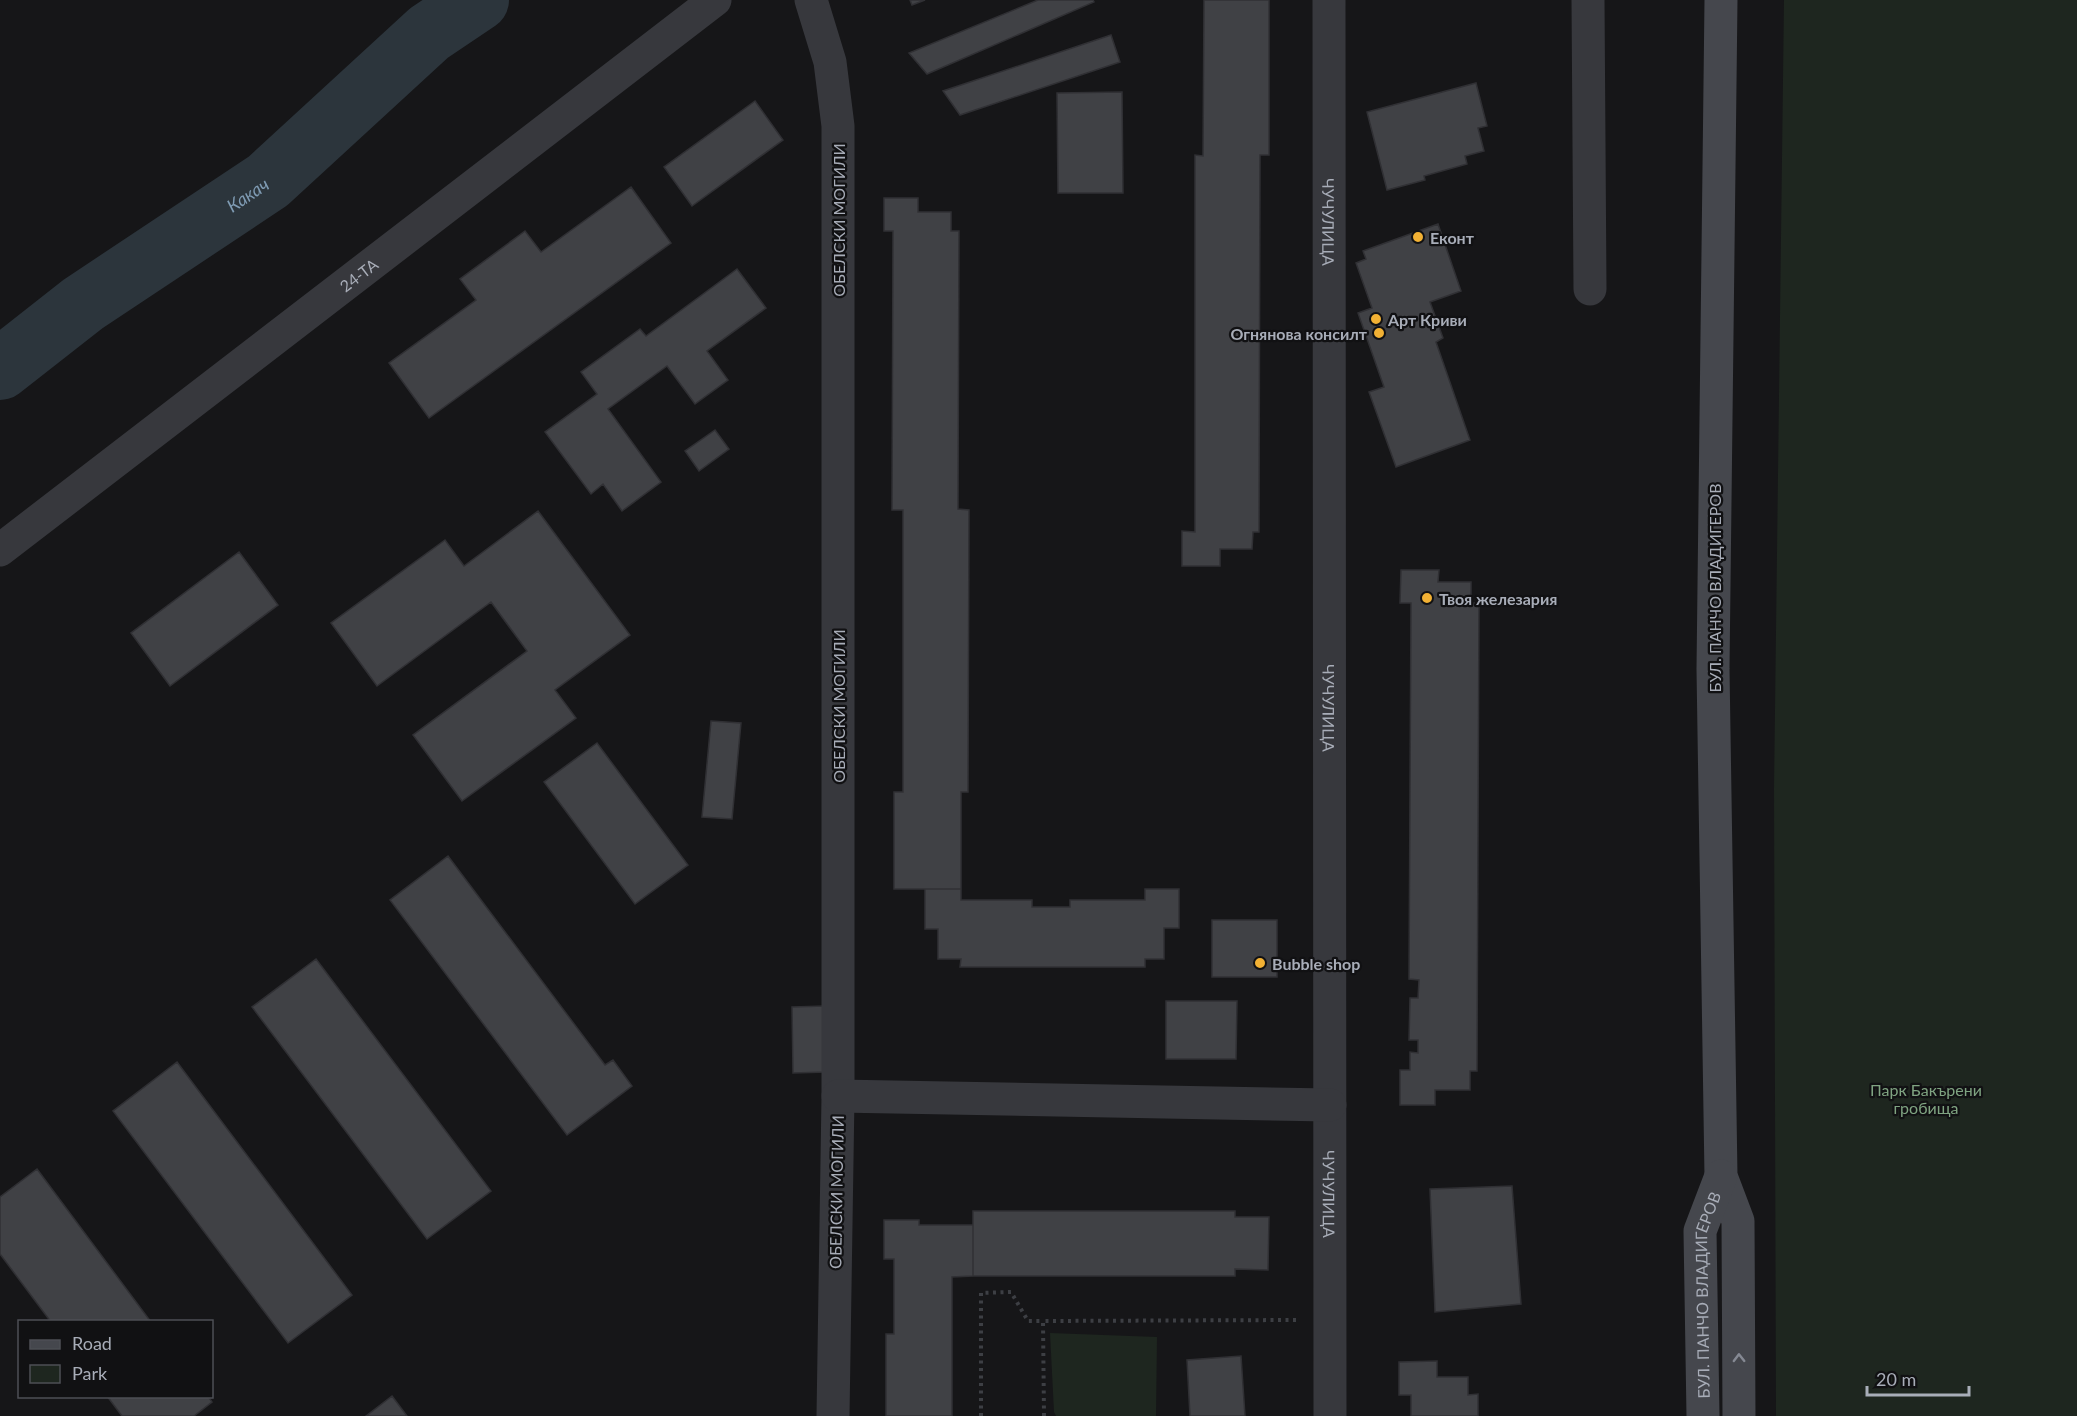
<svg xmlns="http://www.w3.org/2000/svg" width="2077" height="1416" font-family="Lato,sans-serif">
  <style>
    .green { fill: #1e261f }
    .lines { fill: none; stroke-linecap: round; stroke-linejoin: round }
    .river { stroke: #2c353c; stroke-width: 62 }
    .building { fill: #404145; stroke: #303034; stroke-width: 1.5 }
    .path { stroke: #3d3f44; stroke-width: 4; stroke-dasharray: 3 4.5; stroke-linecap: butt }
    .street { stroke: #37383d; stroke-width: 33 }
    .secondary { stroke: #45474d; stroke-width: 33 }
    .oneway { stroke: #858993 }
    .poi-dot { fill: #f2b134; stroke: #111113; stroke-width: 2 }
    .labels { text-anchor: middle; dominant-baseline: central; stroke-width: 4.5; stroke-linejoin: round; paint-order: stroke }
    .street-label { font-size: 16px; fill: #a8adb8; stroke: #111113 }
    .poi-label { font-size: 16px; font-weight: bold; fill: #a8adb8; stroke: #111113; text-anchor: start }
    .park-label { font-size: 16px; fill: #7fa381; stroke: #111113 }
    .water-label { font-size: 18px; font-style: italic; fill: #7f9bb3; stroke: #111113 }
  </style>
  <rect width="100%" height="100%" fill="#161618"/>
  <!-- green -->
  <path class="green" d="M 1784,0 L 2077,0 L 2077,1416 L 1776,1416 L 1774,789 Z
    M 1050,1333 L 1157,1337 L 1156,1416 L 1056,1416 L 1054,1412 Z"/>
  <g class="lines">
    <!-- river -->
    <path class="river" id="s1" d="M 0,369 L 83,304 L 268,181 L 429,33 L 478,0"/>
  </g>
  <!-- building -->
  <path class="building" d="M 910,0 L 925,0 L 912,5 Z
    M 1038,0 L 1093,0 L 1094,2 L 927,74 L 909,53 Z
    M 1204,0 L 1269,0 L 1269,155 L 1260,155 L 1259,532 L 1253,532 L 1252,549 L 1220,549 L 1220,566 L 1182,566 L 1182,531 L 1195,532 L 1195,155 L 1203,156 Z
    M 1111,35 L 1120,62 L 960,115 L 943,91 Z
    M 1476,83 L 1487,126 L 1478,128 L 1484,151 L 1465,156 L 1467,164 L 1424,176 L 1425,180 L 1387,190 L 1367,112 Z
    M 1122,92 L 1123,193 L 1058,193 L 1057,93 Z
    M 755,101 L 783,140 L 692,206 L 664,167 Z
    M 631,187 L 671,243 L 429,418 L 389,363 L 476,300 L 460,279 L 525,231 L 541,252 Z
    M 884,198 L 918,198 L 918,212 L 951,212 L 951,231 L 959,231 L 958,509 L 969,510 L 968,792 L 961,792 L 961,889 L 894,889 L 894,792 L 903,792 L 903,510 L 892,510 L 893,231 L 884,231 Z
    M 1438,224 L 1461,291 L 1430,302 L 1443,338 L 1436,342 L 1470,440 L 1396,467 L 1369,392 L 1384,387 L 1358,313 L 1372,308 L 1356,263 L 1366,259 L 1363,251 Z
    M 737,269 L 766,308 L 707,351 L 728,380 L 695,404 L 667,366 L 608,409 L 661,482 L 622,511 L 603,484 L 591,494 L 545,432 L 597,394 L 581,372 L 640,329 L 646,336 Z
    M 715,430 L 729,449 L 699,471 L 685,451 Z
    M 538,511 L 630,635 L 555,690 L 576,718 L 462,801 L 413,735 L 527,651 L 491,602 L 377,686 L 331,623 L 445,540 L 464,566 Z
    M 239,552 L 278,605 L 170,686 L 131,633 Z
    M 1401,570 L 1439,570 L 1438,582 L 1471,582 L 1471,603 L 1479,603 L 1477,1071 L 1470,1071 L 1470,1090 L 1435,1090 L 1435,1105 L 1400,1105 L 1400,1070 L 1410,1070 L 1410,1052 L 1418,1053 L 1418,1040 L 1409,1040 L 1410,998 L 1418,998 L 1419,980 L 1409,979 L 1411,603 L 1400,603 Z
    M 711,721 L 741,723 L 732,819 L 702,817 Z
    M 597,743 L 688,865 L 635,904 L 544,782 Z
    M 448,856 L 605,1065 L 613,1060 L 632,1086 L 567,1135 L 390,900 Z
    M 925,889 L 961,889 L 961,900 L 1032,900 L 1032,907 L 1070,907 L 1070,900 L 1145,900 L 1145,889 L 1179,889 L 1179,928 L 1164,928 L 1164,959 L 1145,959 L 1145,967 L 960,967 L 961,959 L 938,959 L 938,929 L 925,929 Z
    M 1212,920 L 1277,920 L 1277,977 L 1212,977 Z
    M 316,959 L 491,1191 L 427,1239 L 252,1007 Z
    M 1166,1001 L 1237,1001 L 1236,1059 L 1166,1059 Z
    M 825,1006 L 827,1072 L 793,1073 L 792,1007 Z
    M 177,1062 L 352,1295 L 288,1343 L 113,1111 Z
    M 37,1169 L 151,1322 L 51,1322 L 0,1254 L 0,1197 Z
    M 1512,1186 L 1521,1304 L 1435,1312 L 1430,1189 Z
    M 973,1211 L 1235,1211 L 1235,1217 L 1269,1217 L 1268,1270 L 1235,1269 L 1235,1276 L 973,1276 Z
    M 884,1220 L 919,1220 L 919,1225 L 973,1225 L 973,1276 L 952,1277 L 952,1416 L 886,1416 L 886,1334 L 894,1334 L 894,1259 L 884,1259 Z
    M 1241,1356 L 1245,1416 L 1190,1416 L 1187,1360 Z
    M 1437,1361 L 1437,1377 L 1468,1377 L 1468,1395 L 1478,1394 L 1478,1416 L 1411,1416 L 1411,1395 L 1399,1395 L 1399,1362 Z
    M 107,1396 L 208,1396 L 212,1402 L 194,1416 L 122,1416 Z
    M 392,1396 L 407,1416 L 366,1416 Z"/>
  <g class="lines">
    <!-- path -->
    <path class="path" d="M 981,1416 L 981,1293 L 1011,1292 L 1028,1321 L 1043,1321
      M 1044,1416 L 1043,1321 L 1296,1320"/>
    <!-- street -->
    <g class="street">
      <path d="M 811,0 L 830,62 L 838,126 L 838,1096 L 833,1416"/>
      <path id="s2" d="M 1329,0 L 1330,1416"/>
      <path d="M 1588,0 L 1590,289"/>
      <path id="s3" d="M 0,550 L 715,0"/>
      <path d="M 838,1096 L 1330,1105"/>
    </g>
    <!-- secondary -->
    <g class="secondary">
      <path d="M 1721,0 L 1713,669 L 1721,1176 L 1738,1221 L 1739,1416"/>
      <path id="s4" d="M 1703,1416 L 1700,1231 L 1721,1176"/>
    </g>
  </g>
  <!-- one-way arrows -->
  <defs><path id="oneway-chevron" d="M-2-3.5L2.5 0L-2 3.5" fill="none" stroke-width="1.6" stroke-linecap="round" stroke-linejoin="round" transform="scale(1.5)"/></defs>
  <use class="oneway" href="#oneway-chevron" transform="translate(1739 1358) rotate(-91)"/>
  <!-- markers -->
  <g class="poi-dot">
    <circle cx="1418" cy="237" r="6"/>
    <circle cx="1376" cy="319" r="6"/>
    <circle cx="1379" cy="333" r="6"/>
    <circle cx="1427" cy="598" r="6"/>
    <circle cx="1260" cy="963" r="6"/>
  </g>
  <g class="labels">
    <!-- street labels -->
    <g class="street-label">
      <text transform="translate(838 220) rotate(-90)">ОБЕЛСКИ МОГИЛИ</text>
      <text stroke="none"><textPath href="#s2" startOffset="222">ЧУЧУЛИЦА</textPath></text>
      <text stroke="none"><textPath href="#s3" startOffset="452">24-ТА</textPath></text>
      <text transform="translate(1714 588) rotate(-90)">БУЛ. ПАНЧО ВЛАДИГЕРОВ</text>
      <text transform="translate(838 706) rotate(-90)">ОБЕЛСКИ МОГИЛИ</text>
      <text stroke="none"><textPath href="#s2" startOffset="708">ЧУЧУЛИЦА</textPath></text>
      <text transform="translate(836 1192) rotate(-89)">ОБЕЛСКИ МОГИЛИ</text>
      <text stroke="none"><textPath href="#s2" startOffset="1194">ЧУЧУЛИЦА</textPath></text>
      <text stroke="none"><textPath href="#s4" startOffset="122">БУЛ. ПАНЧО ВЛАДИГЕРОВ</textPath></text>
    </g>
    <!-- poi labels -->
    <g class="poi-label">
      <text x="1430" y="237">Еконт</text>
      <text x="1388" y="319">Арт Криви</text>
      <text x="1367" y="333" text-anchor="end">Огнянова консилт</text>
      <text x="1439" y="598">Твоя железария</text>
      <text x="1272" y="963">Bubble shop</text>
    </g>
    <!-- park labels -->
    <g class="park-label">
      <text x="1926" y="1089">Парк Бакърени<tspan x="1926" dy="18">гробища</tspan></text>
    </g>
    <!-- water labels -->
    <g class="water-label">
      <text stroke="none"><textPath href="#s1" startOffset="303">Какач</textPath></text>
    </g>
  </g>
  <!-- legend -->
  <rect x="18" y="1320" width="195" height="78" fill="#111113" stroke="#4d4f55" stroke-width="1.5"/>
  <rect x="30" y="1340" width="30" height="9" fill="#45474d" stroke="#4d4f55" stroke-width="1.5"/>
  <text x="72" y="1350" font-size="18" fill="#a8adb8">Road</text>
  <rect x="30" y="1365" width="30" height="18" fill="#1e261f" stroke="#4d4f55" stroke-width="1.5"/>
  <text x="72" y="1380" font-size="18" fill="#a8adb8">Park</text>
  <!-- scale -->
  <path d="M1867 1386v9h102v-9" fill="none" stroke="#a8adb8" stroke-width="3"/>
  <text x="1876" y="1386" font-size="18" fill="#a8adb8" stroke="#111113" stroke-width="4.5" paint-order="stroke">20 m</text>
</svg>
